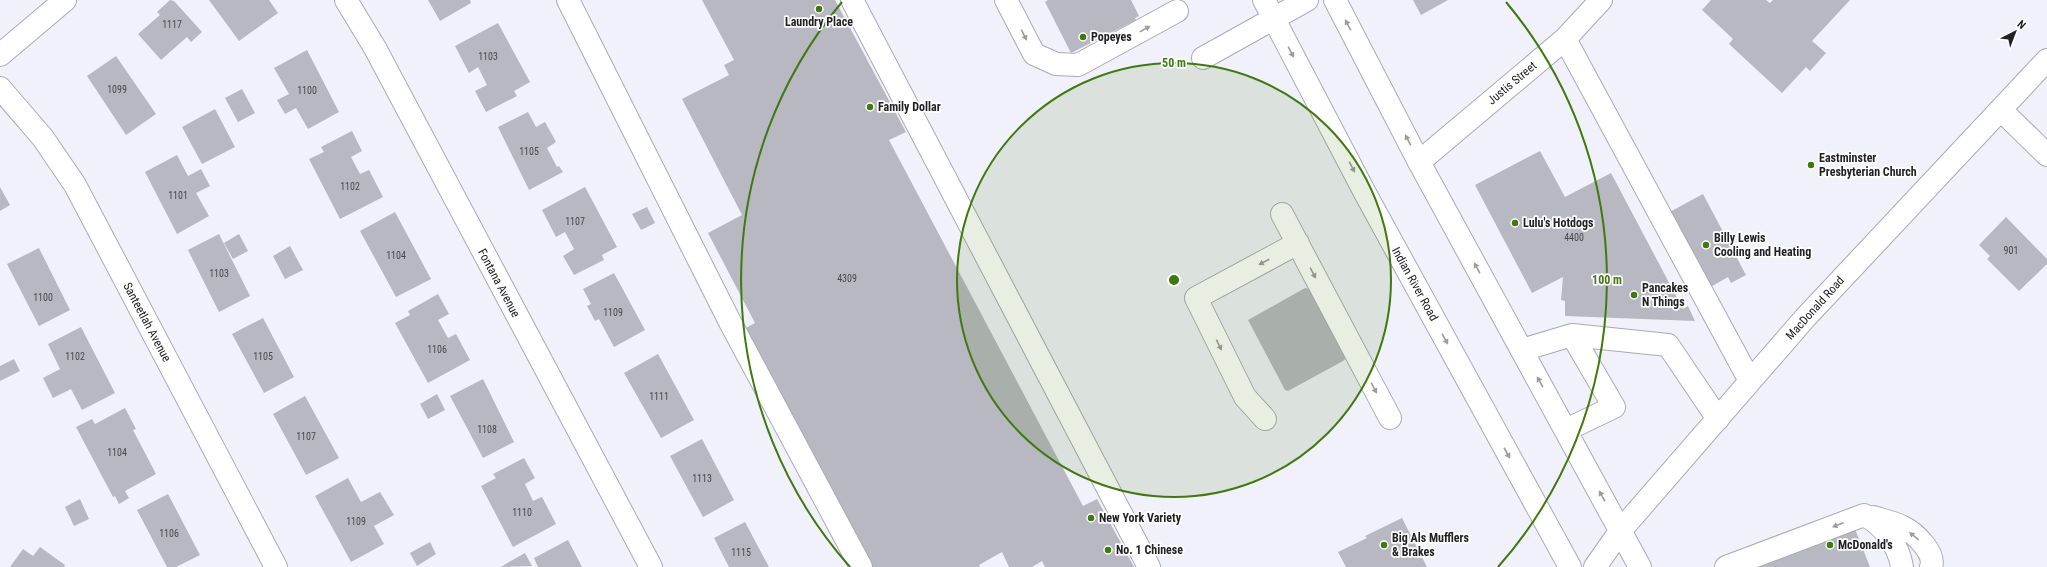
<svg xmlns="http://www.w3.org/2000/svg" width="2047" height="567" font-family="'Roboto Condensed',sans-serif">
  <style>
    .building { fill: #b8b8c2 }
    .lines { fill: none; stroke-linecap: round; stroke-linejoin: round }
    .minor-casing { stroke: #aaaab4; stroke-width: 24 }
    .major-casing { stroke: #aaaab4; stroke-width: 24 }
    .minor { stroke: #fff; stroke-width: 22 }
    .major { stroke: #fff; stroke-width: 22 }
    .oneway { fill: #9c9c9d }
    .ring { fill: none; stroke: #40790f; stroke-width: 2 }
    .poi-dot { fill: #40790f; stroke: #fff; stroke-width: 1.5 }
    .labels { text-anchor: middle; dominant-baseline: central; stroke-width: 3.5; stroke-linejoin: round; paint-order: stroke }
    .number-label { font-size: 10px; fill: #48484d }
    .poi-label { font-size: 12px; font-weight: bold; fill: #222226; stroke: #fff; text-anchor: start }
    .street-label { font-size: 12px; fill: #222226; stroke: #fff }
    .centre { fill: #40790f; stroke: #fff; stroke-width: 2 }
    .ring-label { font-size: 12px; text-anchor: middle; font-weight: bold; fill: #40790f; stroke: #fff; stroke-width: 3.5; stroke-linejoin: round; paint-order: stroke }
  </style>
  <rect width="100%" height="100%" fill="#f1f1fb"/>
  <!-- building -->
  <path class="building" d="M 170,0 L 174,1 L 202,32 L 191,42 L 187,37 L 161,60 L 138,34 L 160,15 L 157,12 Z
    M 209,0 L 269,0 L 278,13 L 239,41 Z
    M 428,0 L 470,0 L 471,3 L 440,21 Z
    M 702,0 L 835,0 L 906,132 L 889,140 L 1083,506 L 1097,499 L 1134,567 L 1045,567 L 1042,561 L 1032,567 L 1009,567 L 1002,552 L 979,565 L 980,567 L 872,567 L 746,328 L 755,323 L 708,233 L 742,215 L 682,99 L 729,75 L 724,65 L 734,60 Z
    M 1048,0 L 1131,0 L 1139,16 L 1135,18 L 1136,20 L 1071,53 L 1045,2 Z
    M 1413,0 L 1448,0 L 1421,15 Z
    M 1711,0 L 1766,0 L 1770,3 L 1773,0 L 1850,0 L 1812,41 L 1826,53 L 1810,71 L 1806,67 L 1782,93 L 1729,44 L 1733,39 L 1702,10 Z
    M 498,23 L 530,82 L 514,91 L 517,96 L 486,112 L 475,91 L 487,85 L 478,67 L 469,73 L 455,46 Z
    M 307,50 L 339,112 L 308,129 L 296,108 L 285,114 L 277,100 L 289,94 L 274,68 Z
    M 116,56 L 156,114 L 126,135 L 87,76 Z
    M 242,89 L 255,113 L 238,122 L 225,98 Z
    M 215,109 L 235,147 L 202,164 L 182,127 Z
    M 528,112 L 536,127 L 545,122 L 556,142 L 547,148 L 557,167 L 559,166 L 563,172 L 529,190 L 498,127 Z
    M 352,131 L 362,151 L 351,157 L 360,174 L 369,170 L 383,197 L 340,219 L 309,159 L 324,152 L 321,147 Z
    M 1540,151 L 1565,197 L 1611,173 L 1683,309 L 1688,306 L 1695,321 L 1565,316 L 1565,301 L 1561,300 L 1563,277 L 1532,293 L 1475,185 Z
    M 177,155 L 188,176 L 201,169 L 210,186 L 196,193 L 209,216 L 177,234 L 145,172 Z
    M 0,187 L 10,205 L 0,211 Z
    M 585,187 L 617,247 L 602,255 L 604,260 L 574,275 L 563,256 L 574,249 L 565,232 L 556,237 L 542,210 Z
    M 1703,194 L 1746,275 L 1731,283 L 1728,277 L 1707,289 L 1666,214 Z
    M 647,207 L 655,223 L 641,230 L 632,214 Z
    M 395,212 L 431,279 L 396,297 L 360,231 Z
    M 2006,217 L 2047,259 L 2047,264 L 2019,291 L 1987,259 L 1990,256 L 1979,245 Z
    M 219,234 L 250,296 L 219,312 L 188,250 Z
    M 239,234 L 248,251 L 233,259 L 224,243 Z
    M 290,246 L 303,270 L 285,279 L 273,256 Z
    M 39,248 L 70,310 L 39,326 L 7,264 Z
    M 614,273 L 645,330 L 614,347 L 599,319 L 595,321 L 587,306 L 591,304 L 583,289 Z
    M 1305,288 L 1309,289 L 1346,358 L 1343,361 L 1288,391 L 1285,390 L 1248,320 Z
    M 438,294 L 449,314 L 438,320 L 448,338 L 456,334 L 470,360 L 428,383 L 395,323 L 410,315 L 408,311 Z
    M 263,318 L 294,377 L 264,393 L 232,334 Z
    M 81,327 L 115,393 L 82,410 L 71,389 L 53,398 L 43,378 L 60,369 L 48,344 Z
    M 658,354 L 694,420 L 661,438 L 624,373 Z
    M 14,359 L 20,371 L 0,381 L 0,366 Z
    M 483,379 L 514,442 L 483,458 L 450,396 Z
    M 437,394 L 445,410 L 428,419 L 420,404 Z
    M 305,396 L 339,458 L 306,475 L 273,414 Z
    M 125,408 L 136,429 L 133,430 L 156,474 L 125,491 L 129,498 L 119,504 L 115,496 L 113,497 L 76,427 L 92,419 L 95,424 Z
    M 702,439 L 734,500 L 703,517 L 670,456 Z
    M 524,458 L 535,478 L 525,484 L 533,501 L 542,497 L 556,524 L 513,547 L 481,486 L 496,478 L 493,474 Z
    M 348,478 L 361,502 L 380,492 L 394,515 L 374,526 L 384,544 L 351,562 L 315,496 Z
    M 168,494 L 200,555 L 176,567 L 167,567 L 137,510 Z
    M 80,499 L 89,519 L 74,526 L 65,507 Z
    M 1402,518 L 1427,567 L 1346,567 L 1338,552 L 1367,538 L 1365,536 Z
    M 745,522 L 769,567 L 729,567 L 714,538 Z
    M 1853,524 L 1870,567 L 1746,567 Z
    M 568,540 L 582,567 L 538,567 L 534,558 Z
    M 430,542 L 436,554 L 417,566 L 410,553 Z
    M 40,547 L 65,565 L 64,567 L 10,567 L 23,549 L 33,556 Z
    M 525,553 L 532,566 L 501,567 L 509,562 Z"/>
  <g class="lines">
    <!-- minor casing -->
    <g class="minor-casing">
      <path id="minor" d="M 346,0 L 375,48 L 651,567
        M 568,0 L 730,322 L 861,567
        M 852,0 L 1149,567
        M 1006,0 L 1034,54 L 1056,64 L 1078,65 L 1177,11
        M 1565,39 L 1750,381
        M 0,55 L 65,0
        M 1203,58 L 1307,0
        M 0,88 L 43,138 L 75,185 L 276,567
        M 2001,110 L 2047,155
        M 1419,162 L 1565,39 L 1601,0
        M 1282,214 L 1390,418
        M 1522,350 L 1572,335 L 1668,345 L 1718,419
        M 1265,419 L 1245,397 L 1196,298 L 1298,243
        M 1566,430 L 1614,407 L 1572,335
        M 1873,517 C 1882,520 1893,522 1903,527 C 1915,533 1936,553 1931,567
        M 1595,567 L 1621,530 L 1805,318 L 2047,60
        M 1726,567 L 1864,515 C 1883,524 1899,546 1902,567"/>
    </g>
    <!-- major casing -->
    <g class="major-casing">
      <path id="major" d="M 1264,0 L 1365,193 L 1570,567
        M 1335,0 L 1419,162 L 1640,567"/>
    </g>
    <!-- minor -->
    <use href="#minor" class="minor"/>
    <!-- major -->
    <use href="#major" class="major"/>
  </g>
  <!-- one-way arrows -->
  <defs><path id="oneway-solid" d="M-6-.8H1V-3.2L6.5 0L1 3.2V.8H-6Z"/></defs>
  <g class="oneway">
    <use href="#oneway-solid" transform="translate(1348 25) rotate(-118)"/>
    <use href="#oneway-solid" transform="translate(1145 29) rotate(-29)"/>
    <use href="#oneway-solid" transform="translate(1024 35) rotate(63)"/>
    <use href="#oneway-solid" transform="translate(1291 52) rotate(62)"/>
    <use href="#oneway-solid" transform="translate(1408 140) rotate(-117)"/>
    <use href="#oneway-solid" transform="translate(1352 167) rotate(62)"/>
    <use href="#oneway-solid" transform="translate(1264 262) rotate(152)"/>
    <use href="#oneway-solid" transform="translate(1477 268) rotate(-119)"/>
    <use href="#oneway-solid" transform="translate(1313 273) rotate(62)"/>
    <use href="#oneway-solid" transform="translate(1445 339) rotate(61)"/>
    <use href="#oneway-solid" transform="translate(1219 345) rotate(64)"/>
    <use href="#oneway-solid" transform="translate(1540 382) rotate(-119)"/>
    <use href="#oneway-solid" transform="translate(1374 388) rotate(62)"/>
    <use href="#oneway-solid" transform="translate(1507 453) rotate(61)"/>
    <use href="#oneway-solid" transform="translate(1602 496) rotate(-119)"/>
    <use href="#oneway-solid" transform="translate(1838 525) rotate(159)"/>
    <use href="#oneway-solid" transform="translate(1914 536) rotate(-141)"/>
  </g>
  <!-- distance rings -->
  <circle cx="1174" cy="280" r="217" fill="#40790f" fill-opacity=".12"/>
  <g class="ring">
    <circle cx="1174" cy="280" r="217"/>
    <path d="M850 567A433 433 0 0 1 842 2M1506 2A433 433 0 0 1 1498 567"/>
  </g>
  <!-- markers -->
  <g class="poi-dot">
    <circle cx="819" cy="9" r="4"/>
    <circle cx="1083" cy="37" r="4"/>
    <circle cx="870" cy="107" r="4"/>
    <circle cx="1811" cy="165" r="4"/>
    <circle cx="1515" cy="223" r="4"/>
    <circle cx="1706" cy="245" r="4"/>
    <circle cx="1634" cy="295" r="4"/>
    <circle cx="1091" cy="518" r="4"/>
    <circle cx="1384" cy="545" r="4"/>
    <circle cx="1830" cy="545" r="4"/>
    <circle cx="1108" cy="550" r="4"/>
  </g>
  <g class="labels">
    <!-- number labels -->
    <g class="number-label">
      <text x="172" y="24">1117</text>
      <text x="488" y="56">1103</text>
      <text x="117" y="89">1099</text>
      <text x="307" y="90">1100</text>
      <text x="529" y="151">1105</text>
      <text x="350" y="186">1102</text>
      <text x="178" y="195">1101</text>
      <text x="575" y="221">1107</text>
      <text x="1574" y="237">4400</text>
      <text x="2011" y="250">901</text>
      <text x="396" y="255">1104</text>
      <text x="219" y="273">1103</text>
      <text x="847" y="278">4309</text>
      <text x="43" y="297">1100</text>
      <text x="613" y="312">1109</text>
      <text x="437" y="349">1106</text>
      <text x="75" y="356">1102</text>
      <text x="263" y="356">1105</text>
      <text x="659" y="396">1111</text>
      <text x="487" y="429">1108</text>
      <text x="306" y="436">1107</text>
      <text x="117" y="452">1104</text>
      <text x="702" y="478">1113</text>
      <text x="522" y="512">1110</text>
      <text x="356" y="521">1109</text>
      <text x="169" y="533">1106</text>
      <text x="741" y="552">1115</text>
    </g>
    <!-- poi labels -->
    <g class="poi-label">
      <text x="819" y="22" text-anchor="middle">Laundry Place</text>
      <text x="1091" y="37">Popeyes</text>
      <text x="878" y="107">Family Dollar</text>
      <text x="1819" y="158">Eastminster<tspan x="1819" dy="14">Presbyterian Church</tspan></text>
      <text x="1523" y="223">Lulu's Hotdogs</text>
      <text x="1714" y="238">Billy Lewis<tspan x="1714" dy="14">Cooling and Heating</tspan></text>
      <text x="1642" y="288">Pancakes<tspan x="1642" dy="14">N Things</tspan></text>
      <text x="1099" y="518">New York Variety</text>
      <text x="1392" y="538">Big Als Mufflers<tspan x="1392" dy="14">&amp; Brakes</tspan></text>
      <text x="1838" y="545">McDonald's</text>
      <text x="1116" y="550">No. 1 Chinese</text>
    </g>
    <!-- street labels -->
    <g class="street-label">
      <text transform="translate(1512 83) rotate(-40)">Justis Street</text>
      <text transform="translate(499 283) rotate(62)">Fontana Avenue</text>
      <text transform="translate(1415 284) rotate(61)">Indian River Road</text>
      <text transform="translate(1815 308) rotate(-48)">MacDonald Road</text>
      <text transform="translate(147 322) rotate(62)">Santeetlah Avenue</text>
    </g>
  </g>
  <circle cx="1174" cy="280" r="6" class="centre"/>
  <g class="ring-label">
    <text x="1174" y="67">50 m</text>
    <text x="1607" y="284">100 m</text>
  </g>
  <!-- north arrow -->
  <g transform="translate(2015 32) rotate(42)" stroke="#ffffff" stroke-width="3" paint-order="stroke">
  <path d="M0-3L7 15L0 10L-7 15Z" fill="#222226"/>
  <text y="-6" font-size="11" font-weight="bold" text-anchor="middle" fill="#222226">N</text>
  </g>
</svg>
